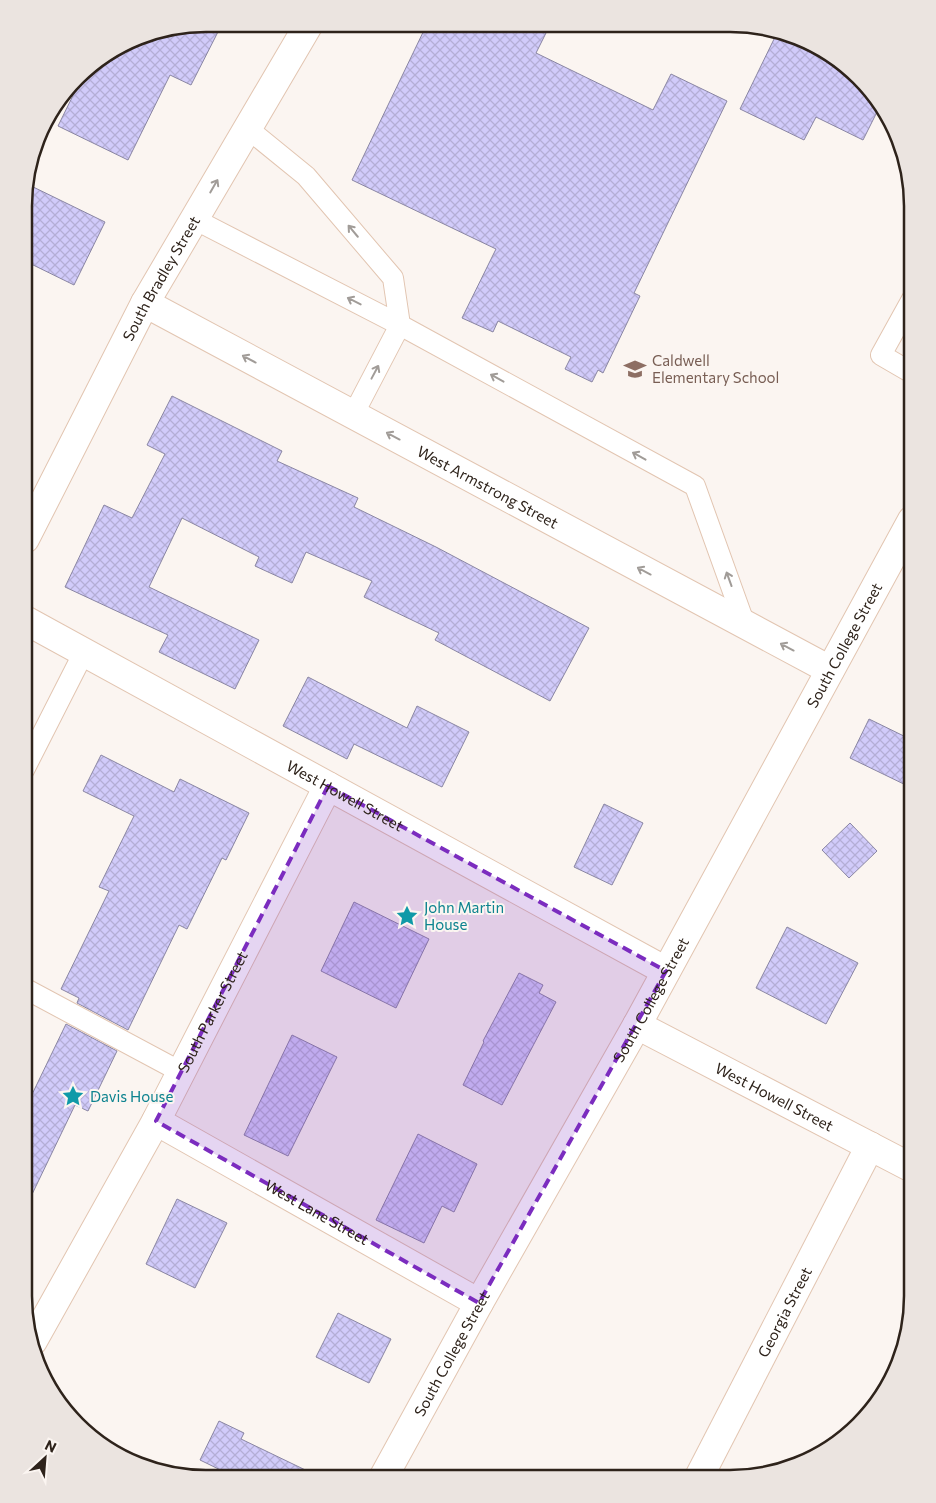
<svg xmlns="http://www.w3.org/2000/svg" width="936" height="1503" font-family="Commissioner,sans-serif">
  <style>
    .building { fill: url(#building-cross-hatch); stroke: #8a86a3 }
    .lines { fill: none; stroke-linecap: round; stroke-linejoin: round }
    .service-casing { stroke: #e2c5b1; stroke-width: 22 }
    .minor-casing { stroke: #e2c5b1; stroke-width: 30 }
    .service { stroke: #fff; stroke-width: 20 }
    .minor { stroke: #fff; stroke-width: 28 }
    .oneway { stroke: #a19c98 }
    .marked { fill: #7b2cbf; fill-opacity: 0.2; stroke: #7b2cbf; stroke-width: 4; stroke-dasharray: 10 6; stroke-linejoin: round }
    .labels { text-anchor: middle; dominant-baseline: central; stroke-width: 4; stroke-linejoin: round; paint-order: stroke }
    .street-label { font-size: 15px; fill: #2e231b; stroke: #fbf5f1 }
    .education-label { font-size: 15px; fill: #785e54; stroke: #fbf5f1; text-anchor: start }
    .culture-label { font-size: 15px; fill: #0d838f; stroke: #fbf5f1; text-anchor: start }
    .rim { fill: none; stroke: #2e231b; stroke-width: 2.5 }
  </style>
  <defs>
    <pattern id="building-cross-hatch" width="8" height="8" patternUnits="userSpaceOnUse" patternTransform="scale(1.25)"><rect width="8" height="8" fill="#d1cbfa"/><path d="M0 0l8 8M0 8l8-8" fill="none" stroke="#b4aed6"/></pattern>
  </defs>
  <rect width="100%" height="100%" fill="#fbf5f1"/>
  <!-- building -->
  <path class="building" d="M 207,24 L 222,24 L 191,85 L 170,75 L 128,160 L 58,126 L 86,69 L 137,38 Z
    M 427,24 L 550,25 L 536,53 L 653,110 L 671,74 L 727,101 L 634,293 L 640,296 L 603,373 L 598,370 L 592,382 L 565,369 L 571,357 L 498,321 L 493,332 L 462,318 L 496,249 L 352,180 Z
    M 776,35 L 841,62 L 878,110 L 863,140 L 816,117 L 804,140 L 740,109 Z
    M 25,183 L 105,222 L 74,285 L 25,261 Z
    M 172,396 L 282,451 L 277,461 L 358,498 L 354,507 L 436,547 L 589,628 L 550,701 L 435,640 L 439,633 L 364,597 L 372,581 L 306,552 L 292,583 L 255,566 L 259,557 L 182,518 L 149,587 L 259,640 L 235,689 L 159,652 L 168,635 L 65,587 L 104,505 L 132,518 L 165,454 L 147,445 Z
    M 308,677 L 407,728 L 417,706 L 469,732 L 442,787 L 354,744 L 347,759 L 283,726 Z
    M 869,719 L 912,740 L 912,788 L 850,758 Z
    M 101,755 L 174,792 L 180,779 L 249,813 L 226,860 L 222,858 L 187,929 L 179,925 L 128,1030 L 77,1003 L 79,998 L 61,989 L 109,891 L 99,887 L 134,816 L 83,791 Z
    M 604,804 L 643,823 L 612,885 L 574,867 Z
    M 850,823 L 877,851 L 849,878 L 822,850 Z
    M 354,902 L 429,939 L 396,1008 L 321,971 Z
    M 787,927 L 858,963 L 826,1024 L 756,988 Z
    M 519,973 L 543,985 L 539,993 L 556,1002 L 502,1105 L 463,1085 L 484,1042 L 483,1041 Z
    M 66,1024 L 117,1051 L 88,1111 L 75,1105 L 24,1211 L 24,1111 Z
    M 292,1035 L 337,1057 L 288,1156 L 244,1135 Z
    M 418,1134 L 477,1164 L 454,1212 L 442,1206 L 424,1243 L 376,1220 Z
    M 177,1199 L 227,1223 L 195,1288 L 146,1264 Z
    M 338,1313 L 391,1339 L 369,1383 L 316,1357 Z
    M 219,1421 L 244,1433 L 241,1439 L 322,1478 L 237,1478 L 200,1460 Z"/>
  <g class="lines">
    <!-- service casing -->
    <g class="service-casing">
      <path id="service" d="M 247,128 L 306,176 L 393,278 L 400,325 L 353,415
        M 194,219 L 400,325 L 695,486 L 745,625
        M 912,373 L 881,355 L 912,299
        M 24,770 L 84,652
        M 24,988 L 181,1072"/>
    </g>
    <!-- minor casing -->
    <g class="minor-casing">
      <g id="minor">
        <path id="s1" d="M 145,303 L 830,670"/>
        <path id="s2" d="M 25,539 L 145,303 L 309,24"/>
        <path id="s3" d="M 25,620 L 666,971"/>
        <path id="s4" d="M 637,1025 L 912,1168"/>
        <path id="s5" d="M 156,1121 L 479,1303"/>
        <path id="s6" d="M 33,1341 L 156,1121 L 328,786"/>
        <path id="s7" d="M 383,1478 L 479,1303 L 637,1025 L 912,520"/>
        <path id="s8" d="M 698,1479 L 870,1146"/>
      </g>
    </g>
    <!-- service -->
    <use href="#service" class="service"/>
    <!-- minor -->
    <use href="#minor" class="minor"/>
  </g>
  <!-- one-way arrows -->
  <defs><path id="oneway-shaft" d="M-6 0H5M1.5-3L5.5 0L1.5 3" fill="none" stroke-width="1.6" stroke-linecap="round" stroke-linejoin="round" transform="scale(1.25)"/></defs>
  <g class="oneway">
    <use href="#oneway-shaft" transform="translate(214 186) rotate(-60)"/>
    <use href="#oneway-shaft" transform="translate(353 231) rotate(-130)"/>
    <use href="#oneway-shaft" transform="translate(354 301) rotate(-153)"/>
    <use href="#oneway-shaft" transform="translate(249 359) rotate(-152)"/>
    <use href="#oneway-shaft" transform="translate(375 372) rotate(-62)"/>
    <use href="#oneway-shaft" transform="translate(497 378) rotate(-151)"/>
    <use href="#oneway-shaft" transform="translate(393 436) rotate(-152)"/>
    <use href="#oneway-shaft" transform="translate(639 456) rotate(-151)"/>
    <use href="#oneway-shaft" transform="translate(644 571) rotate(-152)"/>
    <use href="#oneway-shaft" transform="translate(729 579) rotate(-110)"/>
    <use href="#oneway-shaft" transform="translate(787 647) rotate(-152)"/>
  </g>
  <!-- marked area -->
  <path class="marked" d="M 328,786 L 666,971 L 479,1303 L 156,1121 Z"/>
  <!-- icons -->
  <defs>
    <g id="school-bare" transform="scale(1.725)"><path d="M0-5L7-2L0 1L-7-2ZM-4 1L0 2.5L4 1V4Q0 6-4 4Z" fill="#8d6e63" stroke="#fbf5f1" stroke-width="2.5" paint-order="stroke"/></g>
    <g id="sight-bare" transform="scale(1.725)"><path d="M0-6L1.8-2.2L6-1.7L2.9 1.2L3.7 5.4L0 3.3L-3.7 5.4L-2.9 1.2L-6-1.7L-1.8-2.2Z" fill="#0f9aa8" stroke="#fbf5f1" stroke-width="2.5" paint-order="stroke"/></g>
  </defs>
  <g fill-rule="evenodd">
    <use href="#school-bare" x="635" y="369"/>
    <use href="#sight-bare" x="407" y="916"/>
    <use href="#sight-bare" x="73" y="1096"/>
  </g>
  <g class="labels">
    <!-- street labels -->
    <g class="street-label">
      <text stroke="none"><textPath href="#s2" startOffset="294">South Bradley Street</textPath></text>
      <text stroke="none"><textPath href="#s1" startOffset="389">West Armstrong Street</textPath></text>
      <text stroke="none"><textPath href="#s7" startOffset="952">South College Street</textPath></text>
      <text stroke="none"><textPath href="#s3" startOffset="365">West Howell Street</textPath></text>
      <text stroke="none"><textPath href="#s7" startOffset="548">South College Street</textPath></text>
      <text stroke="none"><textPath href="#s6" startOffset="375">South Parker Street</textPath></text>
      <text stroke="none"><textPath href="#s4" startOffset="155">West Howell Street</textPath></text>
      <text stroke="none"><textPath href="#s5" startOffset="185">West Lane Street</textPath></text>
      <text stroke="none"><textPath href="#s8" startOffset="188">Georgia Street</textPath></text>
      <text stroke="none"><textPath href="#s7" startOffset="142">South College Street</textPath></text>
    </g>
    <!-- education labels -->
    <g class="education-label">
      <text x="652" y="360">Caldwell<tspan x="652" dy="17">Elementary School</tspan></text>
    </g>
    <!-- culture labels -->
    <g class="culture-label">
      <text x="424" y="907">John Martin<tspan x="424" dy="17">House</tspan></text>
      <text x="90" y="1096">Davis House</text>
    </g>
  </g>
  <!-- crop -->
  <path d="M0 0H936V1503H0ZM206 32H730A174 174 0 0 1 904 206V1296A174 174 0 0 1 730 1470H206A174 174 0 0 1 32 1296V206A174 174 0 0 1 206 32Z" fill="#ebe4e0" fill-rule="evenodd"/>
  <path class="rim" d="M206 32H730A174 174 0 0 1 904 206V1296A174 174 0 0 1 730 1470H206A174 174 0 0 1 32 1296V206A174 174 0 0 1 206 32Z"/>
  <!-- north arrow -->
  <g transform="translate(45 1458) rotate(26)" stroke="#fbf5f1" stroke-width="4" paint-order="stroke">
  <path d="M0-4L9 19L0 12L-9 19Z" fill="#2e231b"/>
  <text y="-8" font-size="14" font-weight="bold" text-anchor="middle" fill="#2e231b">N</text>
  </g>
</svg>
